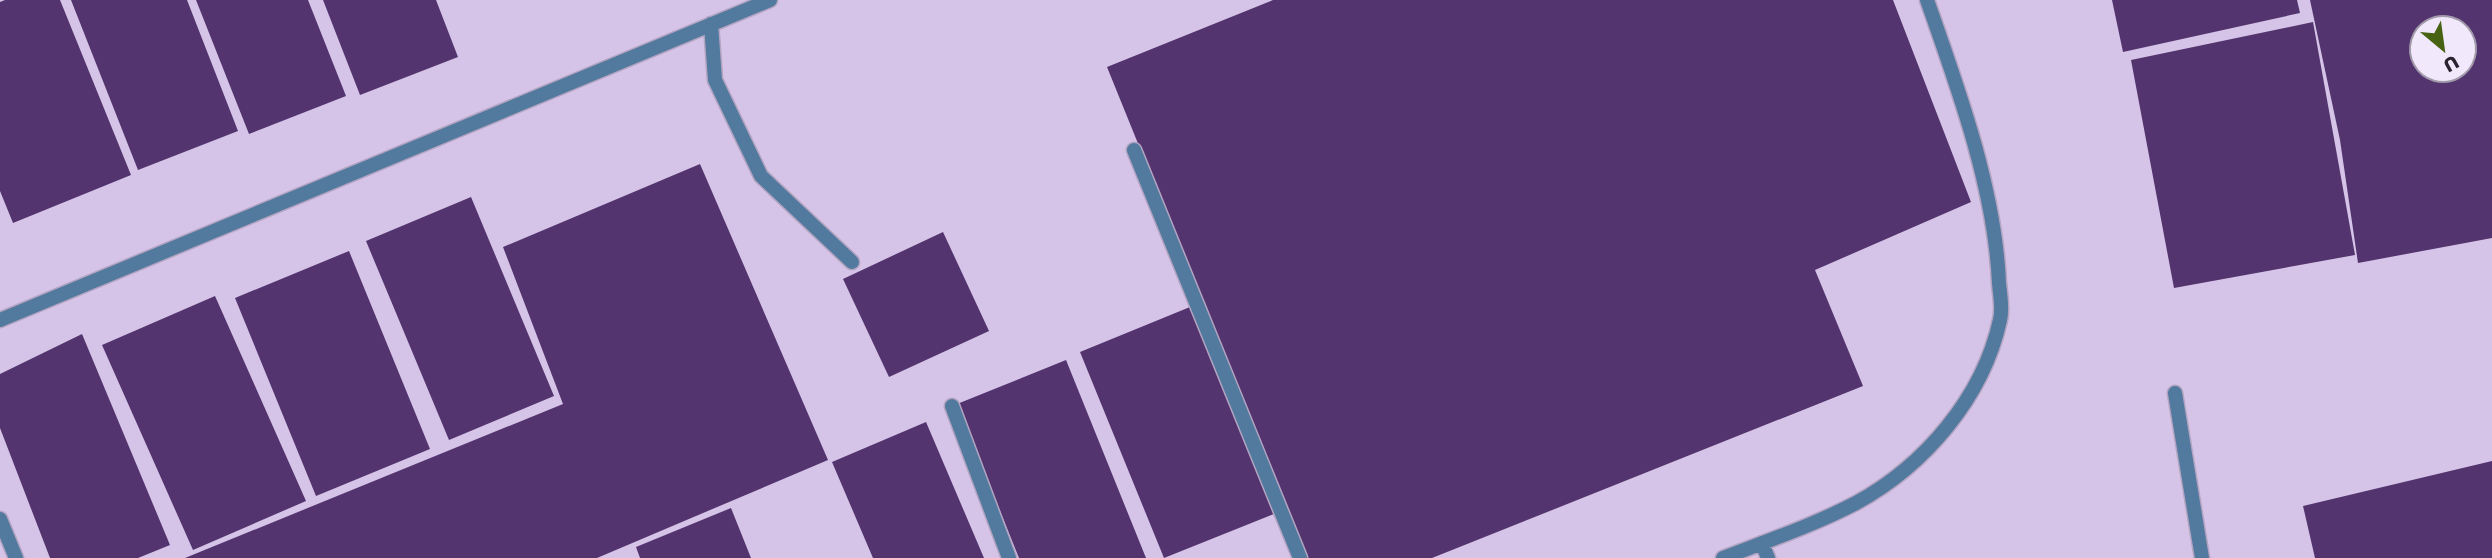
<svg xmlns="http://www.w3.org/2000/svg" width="2492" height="558" font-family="'Golos Text',sans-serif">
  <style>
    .building { fill: #53346e; fill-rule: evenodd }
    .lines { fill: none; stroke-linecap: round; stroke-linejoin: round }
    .service-casing { stroke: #b3a4c2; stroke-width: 17 }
    .service { stroke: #52799e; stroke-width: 14 }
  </style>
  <rect width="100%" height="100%" fill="#d5c4e7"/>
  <!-- building -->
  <path class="building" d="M 5,0 L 60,0 L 131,175 L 13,223 L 0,191 L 0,2 Z
    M 71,0 L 187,0 L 238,131 L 138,170 Z
    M 196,0 L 308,0 L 346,96 L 249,134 Z
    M 323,0 L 436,0 L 458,57 L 360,95 Z
    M 1273,0 L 1893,0 L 1971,202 L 1815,270 L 1863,386 L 1432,558 L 1306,558 L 1107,67 Z
    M 2112,0 L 2297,0 L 2300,13 L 2123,52 Z
    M 2310,0 L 2492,0 L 2492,238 L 2358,263 L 2340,140 ZM 2422,28 L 2464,28 L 2464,70 L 2422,70 Z
    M 2313,22 L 2355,255 L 2174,288 L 2131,60 Z
    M 700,164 L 828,460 L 597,558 L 185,558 L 563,404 L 503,247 Z
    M 471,197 L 554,396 L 449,440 L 366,241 Z
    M 943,232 L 989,331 L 889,377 L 843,279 Z
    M 349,251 L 430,449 L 316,496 L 235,298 Z
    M 215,296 L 306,501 L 193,550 L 102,345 Z
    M 1190,307 L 1274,514 L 1164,558 L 1080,352 Z
    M 82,334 L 170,545 L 138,558 L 50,558 L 0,428 L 0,374 Z
    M 1066,360 L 1146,558 L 1019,558 L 957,404 Z
    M 926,422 L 984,558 L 873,558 L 832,462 Z
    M 2492,461 L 2492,558 L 2315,558 L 2303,506 Z
    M 731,508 L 751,558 L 640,558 L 636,547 Z"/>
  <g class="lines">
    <!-- service casing -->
    <g class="service-casing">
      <path id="service" d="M 711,24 L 715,80 L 761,176 L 852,262
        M 1134,150 L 1300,558
        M 0,320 L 770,0
        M 2175,393 L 2202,558
        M 952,406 L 1009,558
        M 0,519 L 16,558
        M 1762,543 L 1768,558
        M 1723,558 C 1767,541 1814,525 1856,503 C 1924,466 1983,398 2000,320 C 2003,309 2000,295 1999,283 C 1995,189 1958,88 1927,0"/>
    </g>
    <!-- service -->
    <use href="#service" class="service"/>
  </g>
  <!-- north arrow -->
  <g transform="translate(2443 49) rotate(151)"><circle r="33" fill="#f1e9fb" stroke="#a19aaa" stroke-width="2"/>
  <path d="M0-5L12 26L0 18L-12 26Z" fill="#476213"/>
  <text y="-10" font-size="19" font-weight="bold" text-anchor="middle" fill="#2a2330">U</text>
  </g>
</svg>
